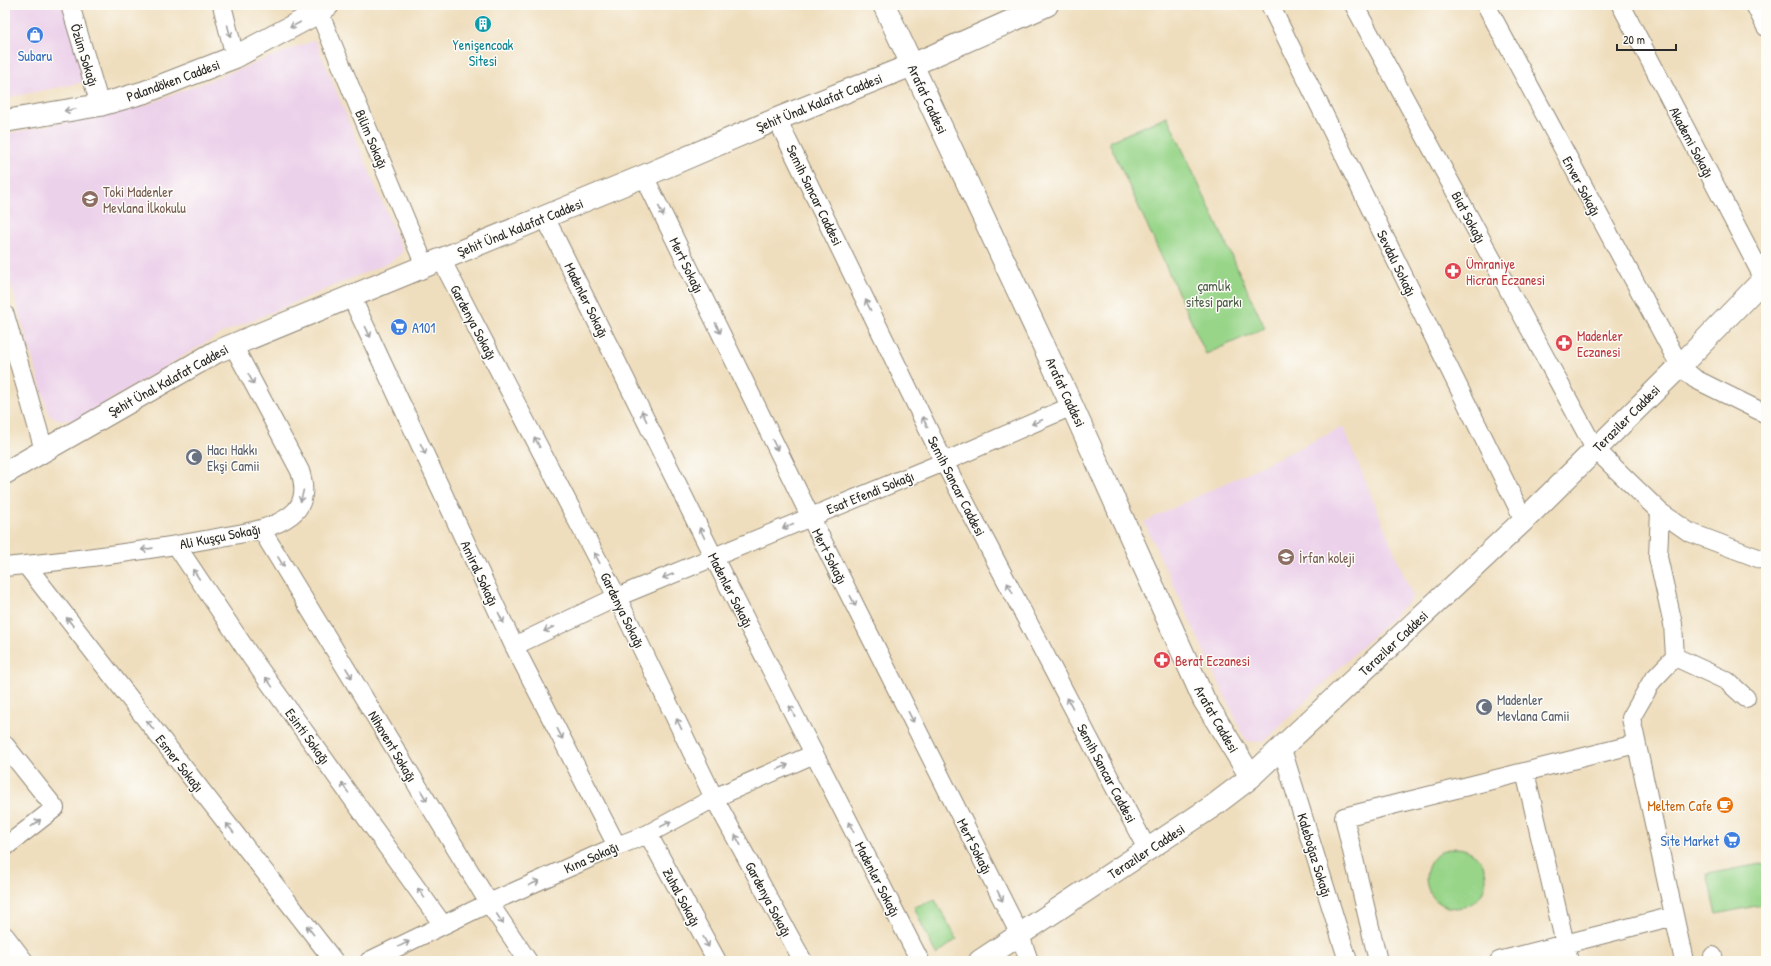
<svg xmlns="http://www.w3.org/2000/svg" width="1771" height="966" font-family="'Patrick Hand',sans-serif">
  <style>
    .built { fill: #ecd1ea }
    .green { fill: #98d589; stroke: #62805a }
    .lines { fill: none; stroke-linecap: round; stroke-linejoin: round }
    .minor-casing { stroke: #8d8474; stroke-width: 20 }
    .tertiary-casing { stroke: #8d8474; stroke-width: 24 }
    .secondary-casing { stroke: #8d8474; stroke-width: 24 }
    .minor { stroke: #fff; stroke-width: 18 }
    .tertiary { stroke: #fff; stroke-width: 22 }
    .secondary { stroke: #fff; stroke-width: 22 }
    .oneway { stroke: #a0a0a0 }
    .labels { text-anchor: middle; dominant-baseline: central; stroke-width: 3; stroke-linejoin: round; paint-order: stroke }
    .culture-label { font-size: 14px; fill: #0d838f; stroke: #fdfcf7 }
    .shop-label { font-size: 14px; fill: #366cbe; stroke: #fdfcf7 }
    .street-label { font-size: 14px; fill: #2b2b2b; stroke: #fdfcf7 }
    .education-label { font-size: 14px; fill: #785e54; stroke: #fdfcf7; text-anchor: start }
    .health-label { font-size: 14px; fill: #be3a42; stroke: #fdfcf7; text-anchor: start }
    .park-label { font-size: 14px; fill: #4c5e47; stroke: #fdfcf7 }
    .worship-label { font-size: 14px; fill: #5b616d; stroke: #fdfcf7; text-anchor: start }
    .food-label { font-size: 14px; fill: #c56008; stroke: #fdfcf7; text-anchor: end }
  </style>
  <rect width="100%" height="100%" fill="#fdfcf7"/>
  <filter id="ink" filterUnits="userSpaceOnUse"><feTurbulence type="fractalNoise" baseFrequency=".025" numOctaves="2"/><feDisplacementMap in="SourceGraphic" scale="8" xChannelSelector="R" yChannelSelector="G"/><feConvolveMatrix kernelMatrix="1 2 1 2 8 2 1 2 1" color-interpolation-filters="sRGB"/></filter>
  <filter id="wash" filterUnits="userSpaceOnUse"><feTurbulence type="fractalNoise" baseFrequency=".012" numOctaves="4" result="noise"/><feDisplacementMap in="SourceGraphic" scale="16" xChannelSelector="R" yChannelSelector="G"/><feGaussianBlur stdDeviation="0.9" result="paint"/><feColorMatrix in="noise" values="0 0 0 0 0 0 0 0 0 0 0 0 0 0 0 0 0 1.4 0 .05"/><feComposite in="paint" operator="in"/></filter>
  <g filter="url(#wash)">
    <rect width="100%" height="100%" fill="#efdebd"/>
    <!-- built -->
    <path class="built" d="M 5,5 L 70,5 L 90,81 L 5,98 Z
      M 315,40 L 403,252 L 390,262 L 220,334 L 75,421 L 57,419 L 49,415 L 5,264 L 5,134 L 143,106 Z
      M 1343,427 L 1413,597 L 1263,742 L 1246,741 L 1144,522 Z"/>
    <!-- green -->
    <path class="green" d="M 1167,116 L 1265,328 L 1206,354 L 1109,142 Z
      M1426 878a30 30 0 1 1 60 0a30 30 0 1 1-60 0Z
      M 1766,863 L 1766,904 L 1716,914 L 1707,874 Z
      M 935,900 L 957,939 L 936,955 L 914,907 Z"/>
  </g>
  <g filter="url(#ink)">
    <g class="lines">
      <!-- minor casing -->
      <g class="minor-casing">
        <path id="minor" d="M 70,5 L 100,105
          M 222,5 L 235,57
          M 1270,5 L 1524,520
          M 1354,5 L 1595,449 L 1660,512 L 1689,532 L 1766,561
          M 1486,5 L 1680,366 L 1695,379 L 1766,414
          M 1621,5 L 1764,279
          M 1755,5 L 1766,27
          M 319,12 L 425,266
          M 777,119 L 944,462 L 1147,849
          M 644,176 L 810,516 L 1020,935 L 1029,961
          M 545,217 L 714,558 L 920,961
          M 441,259 L 617,597 L 714,798 L 803,961
          M 351,296 L 514,646 L 617,846
          M 5,315 L 44,450
          M 1660,512 L 1658,557 L 1673,624 L 1675,657 L 1652,681 L 1631,718 L 1684,961
          M 261,529 L 489,903 L 528,961
          M 176,545 L 251,657 L 443,925
          M 26,565 L 334,961
          M 5,567 C 75,560 146,551 216,538 C 241,533 270,531 291,515 C 306,504 305,486 300,471 L 233,345
          M 514,646 L 617,597 L 944,462 L 1072,406
          M 1675,657 L 1727,681 L 1746,698
          M 5,745 L 55,808 L 5,847
          M 1282,749 L 1348,961
          M 1525,772 L 1569,961
          M 648,834 L 717,961
          M 5,936 L 24,961
          M 1713,956 L 1713,961
          M 369,961 L 489,903 L 617,846 L 648,834 L 714,798 L 814,754
          M 1378,961 L 1344,817 L 1636,744
          M 1499,961 L 1674,916"/>
      </g>
      <!-- tertiary casing -->
      <g class="tertiary-casing">
        <path id="tertiary" d="M 884,5 L 1072,406 L 1204,700 L 1251,777
          M 5,121 L 100,105 L 145,92 L 235,57 L 319,12 L 328,5
          M 5,473 L 216,352 L 644,176 L 777,119 L 912,65 L 1047,5"/>
      </g>
      <!-- secondary casing -->
      <g class="secondary-casing">
        <path id="secondary" d="M 980,961 L 1213,806 L 1246,781 L 1524,520 L 1680,366 L 1766,277"/>
      </g>
      <!-- minor -->
      <use href="#minor" class="minor"/>
      <!-- tertiary -->
      <use href="#tertiary" class="tertiary"/>
      <!-- secondary -->
      <use href="#secondary" class="secondary"/>
    </g>
    <!-- one-way arrows -->
    <defs><path id="oneway-shaft" d="M-6 0H5M1.5-3L5.5 0L1.5 3" fill="none" stroke-width="1.6" stroke-linecap="round" stroke-linejoin="round"/></defs>
    <g class="oneway">
      <use href="#oneway-shaft" transform="translate(295 25) rotate(152)"/>
      <use href="#oneway-shaft" transform="translate(229 31) rotate(76)"/>
      <use href="#oneway-shaft" transform="translate(70 110) rotate(171)"/>
      <use href="#oneway-shaft" transform="translate(661 211) rotate(64)"/>
      <use href="#oneway-shaft" transform="translate(868 305) rotate(-116)"/>
      <use href="#oneway-shaft" transform="translate(718 328) rotate(64)"/>
      <use href="#oneway-shaft" transform="translate(368 332) rotate(65)"/>
      <use href="#oneway-shaft" transform="translate(251 379) rotate(62)"/>
      <use href="#oneway-shaft" transform="translate(644 416) rotate(-116)"/>
      <use href="#oneway-shaft" transform="translate(925 422) rotate(-116)"/>
      <use href="#oneway-shaft" transform="translate(1037 422) rotate(157)"/>
      <use href="#oneway-shaft" transform="translate(537 442) rotate(-118)"/>
      <use href="#oneway-shaft" transform="translate(775 445) rotate(64)"/>
      <use href="#oneway-shaft" transform="translate(423 449) rotate(65)"/>
      <use href="#oneway-shaft" transform="translate(302 496) rotate(104)"/>
      <use href="#oneway-shaft" transform="translate(788 526) rotate(156)"/>
      <use href="#oneway-shaft" transform="translate(702 533) rotate(-116)"/>
      <use href="#oneway-shaft" transform="translate(147 549) rotate(172)"/>
      <use href="#oneway-shaft" transform="translate(597 558) rotate(-118)"/>
      <use href="#oneway-shaft" transform="translate(281 562) rotate(59)"/>
      <use href="#oneway-shaft" transform="translate(196 574) rotate(-124)"/>
      <use href="#oneway-shaft" transform="translate(668 576) rotate(158)"/>
      <use href="#oneway-shaft" transform="translate(1010 588) rotate(-118)"/>
      <use href="#oneway-shaft" transform="translate(853 601) rotate(63)"/>
      <use href="#oneway-shaft" transform="translate(501 618) rotate(65)"/>
      <use href="#oneway-shaft" transform="translate(70 622) rotate(-128)"/>
      <use href="#oneway-shaft" transform="translate(549 629) rotate(155)"/>
      <use href="#oneway-shaft" transform="translate(349 673) rotate(59)"/>
      <use href="#oneway-shaft" transform="translate(269 682) rotate(-126)"/>
      <use href="#oneway-shaft" transform="translate(1070 703) rotate(-118)"/>
      <use href="#oneway-shaft" transform="translate(792 711) rotate(-117)"/>
      <use href="#oneway-shaft" transform="translate(911 717) rotate(63)"/>
      <use href="#oneway-shaft" transform="translate(679 724) rotate(-116)"/>
      <use href="#oneway-shaft" transform="translate(150 725) rotate(-128)"/>
      <use href="#oneway-shaft" transform="translate(560 734) rotate(63)"/>
      <use href="#oneway-shaft" transform="translate(783 767) rotate(-24)"/>
      <use href="#oneway-shaft" transform="translate(345 788) rotate(-126)"/>
      <use href="#oneway-shaft" transform="translate(424 796) rotate(59)"/>
      <use href="#oneway-shaft" transform="translate(36 823) rotate(-38)"/>
      <use href="#oneway-shaft" transform="translate(666 824) rotate(-28)"/>
      <use href="#oneway-shaft" transform="translate(851 827) rotate(-117)"/>
      <use href="#oneway-shaft" transform="translate(230 828) rotate(-128)"/>
      <use href="#oneway-shaft" transform="translate(738 840) rotate(-118)"/>
      <use href="#oneway-shaft" transform="translate(534 883) rotate(-24)"/>
      <use href="#oneway-shaft" transform="translate(421 893) rotate(-126)"/>
      <use href="#oneway-shaft" transform="translate(1000 896) rotate(63)"/>
      <use href="#oneway-shaft" transform="translate(500 919) rotate(56)"/>
      <use href="#oneway-shaft" transform="translate(310 930) rotate(-128)"/>
      <use href="#oneway-shaft" transform="translate(706 942) rotate(62)"/>
      <use href="#oneway-shaft" transform="translate(404 944) rotate(-26)"/>
    </g>
  </g>
  <!-- icons -->
  <defs>
    <g id="building-disc" transform="scale(0.9)"><circle r="9.5" fill="#0f9aa8" stroke="#fdfcf7"/><path d="M-4-6H4V6H1V3H-1V6H-4ZM-2.5-4.3h1.7v1.8h-1.7ZM.8-4.3h1.7v1.8H.8ZM-2.5-1h1.7V.8h-1.7ZM.8-1h1.7V.8H.8Z" fill="#fff"/></g>
    <g id="shop-disc" transform="scale(0.9)"><circle r="9.5" fill="#3f7fe0" stroke="#fdfcf7"/><path d="M-5-2.5h2.3a2.7 3.5 0 0 1 5.4 0H5L5.5 6h-11ZM-1.5-2.5h3a1.5 2.3 0 0 0-3 0Z" fill="#fff"/></g>
    <g id="school-disc" transform="scale(0.9)"><circle r="9.5" fill="#8d6e63" stroke="#fdfcf7"/><path d="M0-5L7-2L0 1L-7-2ZM-4 1L0 2.5L4 1V4Q0 6-4 4Z" fill="#fff"/></g>
    <g id="pharmacy-disc" transform="scale(0.9)"><circle r="9.5" fill="#e0444e" stroke="#fdfcf7"/><path d="M-2-6h4v4h4v4h-4v4h-4v-4h-4v-4h4Z" fill="#fff"/></g>
    <g id="supermarket-disc" transform="scale(0.9)"><circle r="9.5" fill="#3f7fe0" stroke="#fdfcf7"/><path d="M-6-5.5h2.5l.6 2H6L4.5 2H-2.5L-4.4-4H-6ZM-1.5 3.2a1.3 1.3 0 1 0 .1 0ZM3 3.2a1.3 1.3 0 1 0 .1 0Z" fill="#fff"/></g>
    <g id="mosque-disc" transform="scale(0.9)"><circle r="9.5" fill="#6b7280" stroke="#fdfcf7"/><path d="M3.5-4.9A6 6 0 1 0 3.5 4.9A5 5 0 1 1 3.5-4.9Z" fill="#fff"/></g>
    <g id="cafe-disc" transform="scale(0.9)"><circle r="9.5" fill="#e8710a" stroke="#fdfcf7"/><path d="M-5.5-4.5H6V0H3Q3 3.5 0 3.5H-2.5Q-5.5 3.5-5.5 0ZM3-3.2v2h1.7v-2ZM-6 4.5H4V6H-6Z" fill="#fff"/></g>
  </defs>
  <g fill-rule="evenodd">
    <use href="#building-disc" x="483" y="24"/>
    <use href="#shop-disc" x="35" y="35"/>
    <use href="#school-disc" x="90" y="199"/>
    <use href="#pharmacy-disc" x="1453" y="271"/>
    <use href="#supermarket-disc" x="399" y="327"/>
    <use href="#pharmacy-disc" x="1564" y="343"/>
    <use href="#mosque-disc" x="194" y="457"/>
    <use href="#school-disc" x="1286" y="557"/>
    <use href="#pharmacy-disc" x="1162" y="660"/>
    <use href="#mosque-disc" x="1484" y="707"/>
    <use href="#cafe-disc" x="1725" y="805"/>
    <use href="#supermarket-disc" x="1732" y="840"/>
  </g>
  <g class="labels">
    <!-- culture labels -->
    <g class="culture-label">
      <text x="483" y="44">Yenişencoak<tspan x="483" dy="16">Sitesi</tspan></text>
    </g>
    <!-- shop labels -->
    <g class="shop-label">
      <text x="35" y="55">Subaru</text>
      <text x="412" y="327" text-anchor="start">A101</text>
      <text x="1719" y="840" text-anchor="end">Site Market</text>
    </g>
    <!-- street labels -->
    <g class="street-label">
      <text transform="translate(85 55) rotate(73)">Özüm Sokağı</text>
      <text transform="translate(173 80) rotate(-20)">Palandöken Caddesi</text>
      <text transform="translate(928 99) rotate(65)">Arafat Caddesi</text>
      <text transform="translate(819 102) rotate(-22)">Şehit Ünal Kalafat Caddesi</text>
      <text transform="translate(372 139) rotate(67)">Bilim Sokağı</text>
      <text transform="translate(1692 142) rotate(62)">Akademi Sokağı</text>
      <text transform="translate(1582 186) rotate(62)">Enver Sokağı</text>
      <text transform="translate(815 195) rotate(64)">Semih Sancar Caddesi</text>
      <text transform="translate(1469 217) rotate(62)">Biat Sokağı</text>
      <text transform="translate(520 227) rotate(-22)">Şehit Ünal Kalafat Caddesi</text>
      <text transform="translate(1397 263) rotate(64)">Sevdalı Sokağı</text>
      <text transform="translate(687 265) rotate(64)">Mert Sokağı</text>
      <text transform="translate(587 300) rotate(64)">Madenler Sokağı</text>
      <text transform="translate(474 322) rotate(62)">Gardenya Sokağı</text>
      <text transform="translate(168 380) rotate(-29)">Şehit Ünal Kalafat Caddesi</text>
      <text transform="translate(1066 392) rotate(65)">Arafat Caddesi</text>
      <text transform="translate(1626 418) rotate(-45)">Teraziler Caddesi</text>
      <text transform="translate(957 486) rotate(63)">Semih Sancar Caddesi</text>
      <text transform="translate(870 492) rotate(-22)">Esat Efendi Sokağı</text>
      <text transform="translate(220 536) rotate(-11)">Ali Kuşçu Sokağı</text>
      <text transform="translate(830 556) rotate(63)">Mert Sokağı</text>
      <text transform="translate(480 573) rotate(65)">Amiral Sokağı</text>
      <text transform="translate(731 590) rotate(63)">Madenler Sokağı</text>
      <text transform="translate(623 610) rotate(64)">Gardenya Sokağı</text>
      <text transform="translate(1393 643) rotate(-43)">Teraziler Caddesi</text>
      <text transform="translate(1217 719) rotate(60)">Arafat Caddesi</text>
      <text transform="translate(308 736) rotate(54)">Esinti Sokağı</text>
      <text transform="translate(393 746) rotate(59)">Nihavent Sokağı</text>
      <text transform="translate(180 763) rotate(52)">Esmer Sokağı</text>
      <text transform="translate(1107 773) rotate(62)">Semih Sancar Caddesi</text>
      <text transform="translate(975 846) rotate(63)">Mert Sokağı</text>
      <text transform="translate(1146 851) rotate(-33)">Teraziler Caddesi</text>
      <text transform="translate(1315 855) rotate(73)">Kaleboğaz Sokağı</text>
      <text transform="translate(591 857) rotate(-24)">Kına Sokağı</text>
      <text transform="translate(878 879) rotate(63)">Madenler Sokağı</text>
      <text transform="translate(682 897) rotate(62)">Zuhal Sokağı</text>
      <text transform="translate(769 899) rotate(62)">Gardenya Sokağı</text>
    </g>
    <!-- education labels -->
    <g class="education-label">
      <text x="103" y="191">Toki Madenler<tspan x="103" dy="16">Mevlana İlkokulu</tspan></text>
      <text x="1299" y="557">İrfan koleji</text>
    </g>
    <!-- health labels -->
    <g class="health-label">
      <text x="1466" y="263">Ümraniye<tspan x="1466" dy="16">Hicran Eczanesi</tspan></text>
      <text x="1577" y="335">Madenler<tspan x="1577" dy="16">Eczanesi</tspan></text>
      <text x="1175" y="660">Berat Eczanesi</text>
    </g>
    <!-- park labels -->
    <g class="park-label">
      <text x="1214" y="285">çamlık<tspan x="1214" dy="16">sitesi parkı</tspan></text>
    </g>
    <!-- worship labels -->
    <g class="worship-label">
      <text x="207" y="449">Hacı Hakkı<tspan x="207" dy="16">Ekşi Camii</tspan></text>
      <text x="1497" y="699">Madenler<tspan x="1497" dy="16">Mevlana Camii</tspan></text>
    </g>
    <!-- food labels -->
    <g class="food-label">
      <text x="1712" y="805">Meltem Cafe</text>
    </g>
  </g>
  <!-- margin -->
  <rect width="1771" height="966" fill="none" stroke="#fdfcf7" stroke-width="20"/>
  <!-- scale -->
  <path d="M1617 44v6h59v-6" fill="none" stroke="#2b2b2b" stroke-width="2"/>
  <text x="1623" y="44" font-size="12" fill="#2b2b2b" stroke="#fdfcf7" stroke-width="3" paint-order="stroke">20 m</text>
</svg>
